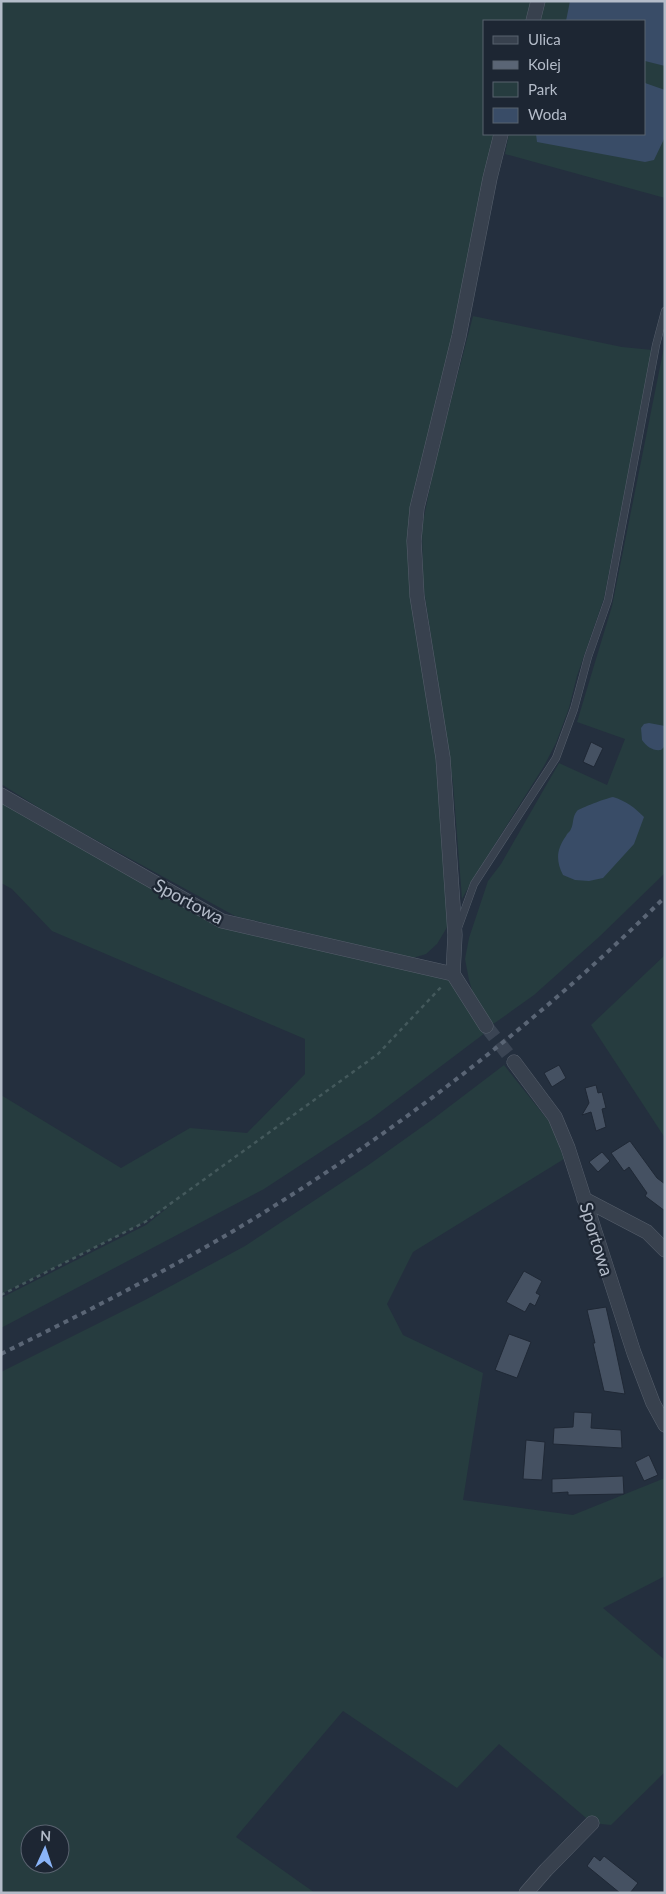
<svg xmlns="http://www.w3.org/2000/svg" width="666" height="1894" font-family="Lato,sans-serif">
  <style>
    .green { fill: #263c3f; fill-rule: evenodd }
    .water { fill: #394c67 }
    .building { fill: #455162; stroke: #1f2835 }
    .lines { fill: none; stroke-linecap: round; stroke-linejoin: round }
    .minor-tunnel { stroke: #3a4453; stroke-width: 14; stroke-dasharray: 14 7; stroke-linecap: butt }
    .service-casing { stroke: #565f6c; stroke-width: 8 }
    .minor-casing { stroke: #565f6c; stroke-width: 15 }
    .path { stroke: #44595c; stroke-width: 2.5; stroke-dasharray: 4 4; stroke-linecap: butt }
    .service { stroke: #38414e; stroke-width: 7 }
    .minor { stroke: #38414e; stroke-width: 14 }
    .rail { stroke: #5a6575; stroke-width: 4; stroke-dasharray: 5 5; stroke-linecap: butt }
    .labels { text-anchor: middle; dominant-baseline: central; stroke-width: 4.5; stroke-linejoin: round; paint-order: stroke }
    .street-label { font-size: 18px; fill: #b4bcc9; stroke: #1d2633 }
  </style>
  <rect width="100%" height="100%" fill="#242f3e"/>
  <!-- green -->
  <path class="green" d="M 1,1 L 534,1 L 528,21 L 485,21 L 485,134 L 497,134 L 409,528 L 411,602 L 439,764 L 452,919 L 437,944 L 426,954 L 413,958 L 235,916 L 52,816 L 1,784 Z
    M 545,1 L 665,1 L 665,198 L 505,154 L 509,134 L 645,134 L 645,21 L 540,21 Z
    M 473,316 L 622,347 L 652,350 L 604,598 L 577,676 L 569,708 L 556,743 L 544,766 L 473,879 L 462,899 L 453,783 L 423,583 L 422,527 L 435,462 Z
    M 665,342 L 665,873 L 599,937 L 534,995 L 492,1025 L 474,997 L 469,980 L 465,959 L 469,938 L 488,881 L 501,864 L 559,763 L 607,785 L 625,739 L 577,722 L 612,606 Z
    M 1,799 L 222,921 L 453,974 L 489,1030 L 371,1119 L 264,1189 L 1,1328 L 1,1298 L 146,1225 L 172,1204 L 145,1222 L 1,1294 L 1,1095 L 121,1168 L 190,1128 L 247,1133 L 305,1074 L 305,1039 L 52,931 L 12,889 L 1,883 Z
    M 665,955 L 665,1138 L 591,1025 Z
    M 504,1065 L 551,1124 L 564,1159 L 413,1252 L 387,1304 L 403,1335 L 483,1373 L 463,1500 L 573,1515 L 665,1478 L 665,1576 L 603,1608 L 665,1660 L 665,1772 L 611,1825 L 592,1823 L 499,1744 L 457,1788 L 343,1711 L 236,1837 L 315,1893 L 1,1893 L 1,1372 L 145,1300 L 245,1246 L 367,1166 L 433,1119 ZM 30,1834 L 60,1834 L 60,1864 L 30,1864 Z"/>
  <!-- water -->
  <path class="water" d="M 570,1 L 665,2 L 665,66 L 645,61 L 645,21 L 566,21 Z
    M 645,83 L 665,90 L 665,137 L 654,160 L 645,162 L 537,142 L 536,134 L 645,134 Z
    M 649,723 L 665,726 L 665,746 L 661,750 C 653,751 647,747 642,740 L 641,728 L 644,724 Z
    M 613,797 C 626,801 634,807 644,817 L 634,844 L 603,878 L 589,881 L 575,880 L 563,875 C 556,861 556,850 566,836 C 567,833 570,832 571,829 C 574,823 572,817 577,811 C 580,808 607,798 613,797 Z"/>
  <!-- building -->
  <path class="building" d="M 591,742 L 603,748 L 594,767 L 583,762 Z
    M 559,1065 L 566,1078 L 552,1087 L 544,1073 Z
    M 596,1085 L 598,1093 L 602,1092 L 606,1108 L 602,1109 L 606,1127 L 596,1131 L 591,1112 L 582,1115 L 589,1103 L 585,1088 Z
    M 630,1141 L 657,1178 L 665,1184 L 665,1211 L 645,1196 L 647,1193 L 629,1167 L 624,1171 L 611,1153 Z
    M 602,1152 L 610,1161 L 598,1172 L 589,1162 Z
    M 524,1271 L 542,1281 L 536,1293 L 540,1295 L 535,1306 L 530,1303 L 525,1312 L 506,1302 Z
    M 606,1307 L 614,1342 L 625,1394 L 604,1391 L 593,1343 L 595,1343 L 587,1310 Z
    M 509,1334 L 531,1342 L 517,1378 L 495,1370 Z
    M 574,1412 L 592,1413 L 591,1428 L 621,1430 L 622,1448 L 553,1444 L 554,1428 L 573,1427 Z
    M 526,1440 L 545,1442 L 542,1480 L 523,1479 Z
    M 649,1455 L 658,1475 L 644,1481 L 635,1462 Z
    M 623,1476 L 624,1494 L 568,1495 L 568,1492 L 552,1493 L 552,1479 Z
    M 594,1856 L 600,1861 L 604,1856 L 638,1883 L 630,1893 L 620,1893 L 587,1866 Z"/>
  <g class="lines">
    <!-- minor-tunnel -->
    <path class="minor-tunnel" d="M 486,1026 L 514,1062"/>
    <!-- service casing -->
    <g class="service-casing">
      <path id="service" d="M 458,928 L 474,884 L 556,758 L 574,709 L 588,657 L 608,600 L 656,345 L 665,311"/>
    </g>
    <!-- minor casing -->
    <g class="minor-casing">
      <path id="minor" d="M 533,21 L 538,1
        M 1,795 L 222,921 L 453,974
        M 486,1026 L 453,974 L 455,935 L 443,758 L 417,596 L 414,541 L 417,508 L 459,336 L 490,178 L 501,134
        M 514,1062 L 555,1117 L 568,1148 L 634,1353 L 653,1403 L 665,1425
        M 584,1199 L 647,1232 L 665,1250
        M 526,1893 L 546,1870 L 592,1823"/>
    </g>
    <!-- path -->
    <path class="path" d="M 1,1295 L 145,1222 L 378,1054 L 443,985"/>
    <!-- service -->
    <use href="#service" class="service"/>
    <!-- minor -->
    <use href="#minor" class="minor"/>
    <!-- rail -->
    <path class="rail" d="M 1,1354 C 80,1315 159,1275 235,1230 C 390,1137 537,1024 665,897"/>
  </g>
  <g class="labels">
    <!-- street labels -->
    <g class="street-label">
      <text transform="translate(189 901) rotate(28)">Sportowa</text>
      <text transform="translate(597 1239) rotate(73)">Sportowa</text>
    </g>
  </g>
  <!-- border -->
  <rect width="666" height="1894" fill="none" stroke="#b4bcc9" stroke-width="5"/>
  <!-- legend -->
  <rect x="483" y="20" width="162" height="115" fill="#1d2633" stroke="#59626f"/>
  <rect x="493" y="36" width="25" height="8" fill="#38414e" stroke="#59626f"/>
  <text x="528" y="45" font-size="15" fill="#b4bcc9">Ulica</text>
  <rect x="493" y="61" width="25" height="8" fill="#5a6575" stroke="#59626f"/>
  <text x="528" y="70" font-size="15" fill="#b4bcc9">Kolej</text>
  <rect x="493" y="82" width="25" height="15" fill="#263c3f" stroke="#59626f"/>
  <text x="528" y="95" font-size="15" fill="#b4bcc9">Park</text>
  <rect x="493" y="108" width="25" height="15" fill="#394c67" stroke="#59626f"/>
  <text x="528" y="120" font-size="15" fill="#b4bcc9">Woda</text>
  <!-- north arrow -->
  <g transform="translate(45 1849) rotate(3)"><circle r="24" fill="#1d2633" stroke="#59626f"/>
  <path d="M0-4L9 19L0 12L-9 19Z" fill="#8ab4f8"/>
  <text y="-8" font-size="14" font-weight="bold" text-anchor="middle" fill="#b4bcc9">N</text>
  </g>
</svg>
